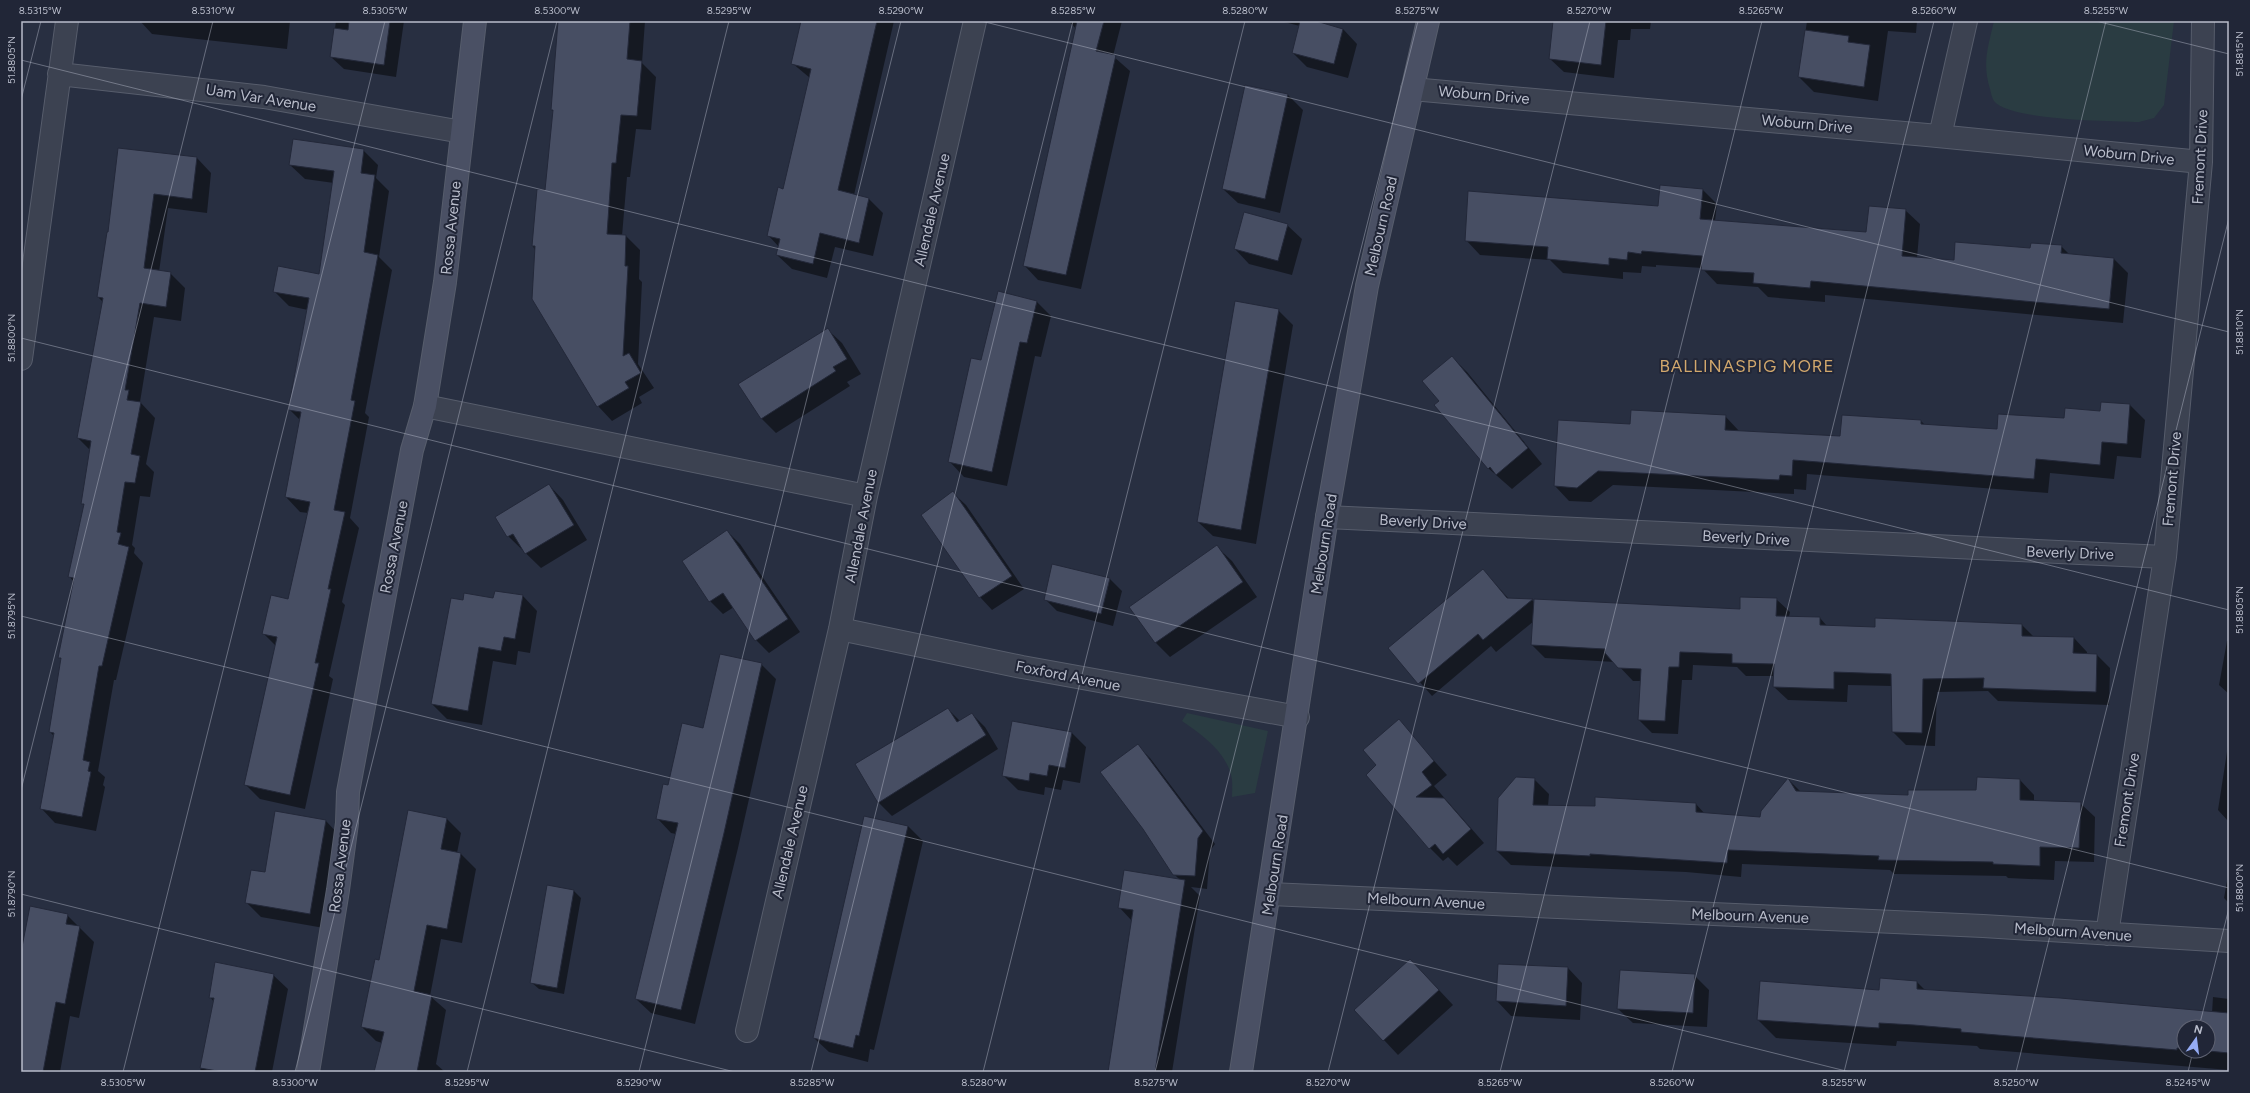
<svg xmlns="http://www.w3.org/2000/svg" width="2250" height="1093" font-family="Figtree,sans-serif">
  <style>
    .green { fill: #2a3c42 }
    .shadow { fill: #0007; fill-rule: evenodd }
    .building { fill: #474e63; stroke: #232839 }
    .lines { fill: none; stroke-linecap: round; stroke-linejoin: round }
    .street-casing { stroke: #575d6c; stroke-width: 24 }
    .secondary-casing { stroke: #575d6c; stroke-width: 24 }
    .street { stroke: #3c4251; stroke-width: 22 }
    .secondary { stroke: #4a5064; stroke-width: 22 }
    .ticks { fill: none; stroke: #b9bdcb; stroke-width: 1; stroke-opacity: 0.45 }
    .labels { text-anchor: middle; dominant-baseline: central; stroke-width: 4; stroke-linejoin: round; paint-order: stroke }
    .street-label { font-size: 15px; fill: #b9bdcb; stroke: #212637 }
    .quarter-label { font-size: 17px; letter-spacing: 1px; fill: #d2a86d; stroke: #212637 }
    .neatline { fill: none; stroke: #b9bdcb; stroke-width: 1.5 }
    .ticks-label { font-size: 10px; text-anchor: middle; fill: #b9bdcb }
  </style>
  <rect width="100%" height="100%" fill="#282f41"/>
  <!-- green -->
  <path class="green" d="M 1994,21 L 2174,21 L 2164,105 L 2154,118 L 2139,122 C 2112,121 2010,121 1994,101 C 1992,98 1991,93 1990,89 C 1982,63 1988,47 1994,21 Z
    M 1187,713 L 1268,731 L 1255,793 L 1232,797 C 1232,790 1233,781 1231,775 C 1225,751 1201,734 1182,721 Z"/>
  <!-- shadow -->
  <path class="shadow" d="M 140,21 L 290,21 L 287,49 L 152,34 Z
    M 336,21 L 404,21 L 396,77 L 344,69 L 331,57 Z
    M 559,21 L 645,21 L 642,63 L 656,77 L 651,130 L 636,129 L 630,177 L 627,177 L 622,236 L 626,236 L 640,250 L 639,279 L 642,282 L 638,364 L 654,388 L 639,397 L 642,403 L 612,421 L 598,406 L 533,246 L 546,191 L 554,112 L 552,110 Z
    M 802,21 L 894,21 L 854,195 L 869,199 L 883,213 L 873,256 L 835,247 L 827,278 L 792,269 L 777,255 L 779,247 L 768,235 L 784,190 L 810,78 L 792,63 Z
    M 1069,21 L 1122,21 L 1113,56 L 1130,71 L 1081,289 L 1038,280 L 1024,265 L 1076,29 Z
    M 1280,21 L 1320,21 L 1319,23 L 1343,29 L 1357,44 L 1348,78 L 1307,67 L 1293,53 L 1300,26 Z
    M 1554,21 L 1651,21 L 1650,29 L 1631,29 L 1630,40 L 1618,40 L 1614,78 L 1564,72 L 1550,59 Z
    M 1807,21 L 1917,21 L 1916,33 L 1888,31 L 1878,101 L 1814,92 L 1799,77 Z
    M 1245,86 L 1288,95 L 1303,110 L 1280,213 L 1238,203 L 1223,189 Z
    M 119,149 L 197,158 L 211,173 L 207,213 L 168,208 L 159,272 L 170,273 L 185,288 L 181,321 L 154,317 L 140,402 L 155,418 L 146,464 L 154,472 L 150,497 L 140,496 L 132,545 L 135,548 L 134,553 L 143,563 L 116,680 L 114,680 L 98,771 L 105,777 L 103,785 L 105,787 L 96,831 L 55,823 L 41,808 L 55,737 L 50,732 L 62,660 L 59,657 L 74,582 L 69,576 L 85,506 L 82,503 L 90,450 L 78,438 L 103,302 L 98,297 L 109,233 Z
    M 363,150 L 378,165 L 376,178 L 389,191 L 379,257 L 392,270 L 365,413 L 369,417 L 350,518 L 359,528 L 342,602 L 345,605 L 329,676 L 333,679 L 305,809 L 260,799 L 245,784 L 276,646 L 263,633 L 289,600 L 308,513 L 300,512 L 286,497 L 301,421 L 289,409 L 308,310 L 289,306 L 274,291 L 320,275 L 334,183 L 305,179 L 290,165 Z
    M 1703,190 L 1717,204 L 1715,221 L 1867,233 L 1905,210 L 1920,224 L 1917,258 L 1955,261 L 2031,249 L 2061,246 L 2069,254 L 2114,259 L 2128,273 L 2123,323 L 1825,295 L 1825,302 L 1768,297 L 1758,287 L 1717,284 L 1702,268 L 1656,265 L 1656,267 L 1642,266 L 1641,273 L 1623,272 L 1623,279 L 1563,273 L 1550,260 L 1480,255 L 1466,240 L 1659,207 Z
    M 1287,225 L 1302,239 L 1292,275 L 1249,264 L 1235,249 Z
    M 1037,302 L 1051,316 L 1041,357 L 1035,356 L 1007,486 L 964,477 L 950,462 L 981,361 Z
    M 1278,310 L 1293,325 L 1256,544 L 1213,536 L 1198,522 Z
    M 827,329 L 842,343 L 861,374 L 847,382 L 850,386 L 776,433 L 761,418 Z
    M 1452,357 L 1467,372 L 1542,464 L 1512,489 L 1488,468 L 1440,401 Z
    M 2102,403 L 2130,405 L 2145,420 L 2141,458 L 2117,456 L 2114,479 L 2050,473 L 2048,493 L 1807,474 L 1806,490 L 1794,489 L 1794,494 L 1613,485 L 1591,502 L 1569,501 L 1555,486 L 1631,425 L 1725,416 L 1740,432 L 1841,437 L 1921,421 L 1925,425 L 1997,431 L 2101,412 Z
    M 549,485 L 563,500 L 587,540 L 541,568 L 508,536 Z
    M 953,493 L 966,505 L 1024,589 L 992,610 L 980,597 Z
    M 727,531 L 740,544 L 800,632 L 769,653 L 756,640 L 734,607 L 723,614 L 710,601 Z
    M 1217,547 L 1232,561 L 1257,597 L 1170,657 L 1156,643 L 1130,607 Z
    M 1053,566 L 1110,579 L 1122,591 L 1113,626 L 1057,611 L 1045,599 Z
    M 1483,570 L 1509,599 L 1532,600 L 1535,603 L 1741,610 L 1776,599 L 1790,612 L 1789,617 L 1820,618 L 1827,626 L 1876,628 L 2022,625 L 2034,637 L 2074,638 L 2087,652 L 2087,654 L 2097,655 L 2110,668 L 2109,705 L 1998,701 L 1988,691 L 1937,692 L 1935,746 L 1906,745 L 1893,732 L 1892,686 L 1848,685 L 1847,702 L 1788,700 L 1774,687 L 1775,676 L 1746,676 L 1737,667 L 1693,665 L 1692,680 L 1682,680 L 1678,734 L 1652,733 L 1639,720 L 1641,681 L 1633,681 L 1615,662 L 1545,658 L 1532,645 L 1534,621 L 1496,652 L 1491,646 L 1432,696 L 1390,648 Z
    M 495,592 L 523,596 L 537,611 L 530,653 L 518,651 L 516,665 L 493,661 L 482,725 L 447,719 L 432,704 L 464,601 L 494,600 Z
    M 2227,641 L 2229,641 L 2229,694 L 2219,685 Z
    M 761,664 L 776,679 L 738,848 L 695,1024 L 651,1013 L 636,999 L 676,834 L 671,833 L 657,818 L 669,787 L 703,729 Z
    M 948,709 L 960,721 L 972,714 L 985,727 L 998,749 L 892,816 L 879,803 L 856,765 Z
    M 1398,721 L 1447,775 L 1434,786 L 1484,843 L 1457,866 L 1448,857 L 1443,861 L 1430,848 L 1378,765 Z
    M 1072,733 L 1086,747 L 1080,783 L 1063,780 L 1061,790 L 1045,787 L 1044,795 L 1018,790 L 1003,775 Z
    M 2229,739 L 2229,822 L 2218,810 Z
    M 1137,745 L 1150,758 L 1215,844 L 1210,851 L 1207,889 L 1191,887 L 1200,896 L 1172,1072 L 1109,1072 L 1132,921 L 1119,907 L 1180,880 L 1174,874 Z
    M 1534,779 L 1549,794 L 1548,806 L 1596,807 L 1696,804 L 1705,814 L 1761,818 L 1788,779 L 1801,792 L 1909,796 L 1977,790 L 2020,780 L 2034,795 L 2034,802 L 2080,803 L 2095,817 L 2094,862 L 2055,861 L 2054,880 L 2008,878 L 2006,876 L 1894,874 L 1890,870 L 1742,864 L 1741,877 L 1686,872 L 1511,865 L 1497,851 Z
    M 864,817 L 908,826 L 923,841 L 874,1050 L 870,1049 L 868,1062 L 829,1052 L 814,1038 Z
    M 447,819 L 461,833 L 457,853 L 461,854 L 476,869 L 462,943 L 441,939 L 430,996 L 446,1010 L 436,1064 L 445,1072 L 375,1072 L 382,1043 L 376,1041 L 362,1027 L 379,961 Z
    M 326,821 L 340,836 L 324,928 L 261,917 L 246,902 L 266,873 Z
    M 2229,870 L 2229,903 L 2224,898 Z
    M 548,886 L 574,891 L 581,898 L 564,994 L 539,989 L 531,982 Z
    M 67,915 L 94,942 L 79,1018 L 70,1016 L 60,1072 L 21,1072 L 21,957 Z
    M 1568,968 L 1582,983 L 1580,1020 L 1511,1016 L 1497,1001 Z
    M 273,975 L 288,989 L 272,1072 L 200,1072 L 214,1002 L 210,997 Z
    M 1425,975 L 1453,1005 L 1398,1055 L 1356,1010 Z
    M 1694,975 L 1709,990 L 1707,1027 L 1633,1023 L 1618,1009 Z
    M 1917,982 L 1926,991 L 2212,1013 L 2213,997 L 2229,999 L 2229,1070 L 1980,1049 L 1977,1046 L 1897,1041 L 1896,1046 L 1776,1038 L 1758,1020 ZM 2184,1027 L 2208,1027 L 2208,1051 L 2184,1051 Z"/>
  <!-- building -->
  <path class="building" d="M 349,21 L 390,21 L 384,65 L 330,57 L 334,28 L 348,30 Z
    M 558,21 L 630,21 L 627,59 L 642,61 L 637,116 L 621,115 L 616,163 L 612,163 L 607,234 L 626,235 L 625,266 L 628,266 L 623,356 L 629,353 L 641,373 L 625,382 L 629,388 L 597,407 L 532,299 L 535,246 L 532,246 L 537,189 L 545,190 L 553,110 L 551,110 Z
    M 801,21 L 877,21 L 838,190 L 869,198 L 859,243 L 820,233 L 813,264 L 776,255 L 780,239 L 767,236 L 778,187 L 783,189 L 811,69 L 791,64 Z
    M 1077,21 L 1104,21 L 1096,51 L 1116,55 L 1066,275 L 1023,266 Z
    M 1300,21 L 1316,21 L 1343,29 L 1334,64 L 1292,53 Z
    M 1553,21 L 1606,21 L 1601,65 L 1549,59 Z
    M 1805,30 L 1849,36 L 1848,42 L 1870,45 L 1864,87 L 1798,77 Z
    M 1245,85 L 1288,94 L 1265,199 L 1222,189 Z
    M 293,139 L 364,149 L 361,173 L 375,175 L 364,252 L 378,255 L 351,400 L 355,401 L 334,510 L 345,512 L 328,589 L 331,589 L 315,663 L 319,663 L 290,795 L 244,785 L 277,637 L 262,634 L 271,595 L 288,599 L 310,502 L 285,497 L 301,412 L 288,410 L 309,298 L 273,292 L 278,266 L 319,274 L 334,171 L 289,165 Z
    M 118,148 L 197,157 L 192,199 L 154,194 L 144,268 L 171,272 L 166,307 L 140,303 L 125,390 L 129,390 L 127,400 L 141,402 L 131,454 L 140,456 L 135,483 L 125,482 L 117,532 L 121,533 L 118,544 L 129,547 L 102,666 L 99,666 L 83,760 L 90,762 L 88,771 L 91,772 L 82,817 L 40,809 L 54,733 L 49,732 L 61,658 L 58,658 L 74,578 L 68,577 L 84,504 L 81,504 L 91,441 L 77,438 L 103,298 L 97,297 L 107,232 L 108,232 Z
    M 1660,185 L 1703,189 L 1700,219 L 1866,232 L 1869,206 L 1906,209 L 1902,256 L 1954,260 L 1955,242 L 2030,248 L 2031,243 L 2062,245 L 2061,253 L 2114,258 L 2109,309 L 1811,281 L 1810,288 L 1753,283 L 1754,273 L 1701,270 L 1702,256 L 1642,251 L 1641,254 L 1628,252 L 1627,260 L 1609,258 L 1609,265 L 1547,259 L 1548,247 L 1465,241 L 1468,191 L 1658,206 Z
    M 1244,212 L 1288,224 L 1278,261 L 1234,249 Z
    M 998,291 L 1037,301 L 1027,343 L 1020,342 L 992,472 L 948,462 L 971,358 L 981,360 Z
    M 1235,301 L 1279,309 L 1241,530 L 1197,522 Z
    M 828,328 L 847,359 L 833,367 L 836,371 L 761,419 L 738,384 Z
    M 1452,356 L 1528,448 L 1496,475 L 1490,467 L 1488,469 L 1434,405 L 1439,401 L 1422,381 Z
    M 2101,402 L 2130,404 L 2127,444 L 2102,442 L 2100,465 L 2036,459 L 2034,479 L 1793,460 L 1792,476 L 1780,475 L 1779,480 L 1598,471 L 1577,488 L 1554,486 L 1558,420 L 1630,424 L 1631,410 L 1726,415 L 1725,430 L 1840,436 L 1842,415 L 1921,420 L 1921,424 L 1997,429 L 1998,414 L 2064,418 L 2065,408 L 2100,411 Z
    M 549,484 L 574,525 L 525,554 L 513,534 L 507,537 L 495,517 Z
    M 953,491 L 1012,576 L 979,598 L 921,515 Z
    M 727,530 L 788,619 L 755,641 L 723,593 L 709,602 L 682,561 Z
    M 1217,545 L 1243,582 L 1155,643 L 1129,607 Z
    M 1052,564 L 1110,578 L 1101,614 L 1044,600 Z
    M 1483,569 L 1507,598 L 1533,599 L 1483,640 L 1478,634 L 1418,684 L 1388,648 Z
    M 495,591 L 523,595 L 515,639 L 504,637 L 501,651 L 479,647 L 468,711 L 431,704 L 451,598 L 463,600 L 464,593 L 493,598 Z
    M 1740,597 L 1777,598 L 1776,616 L 1820,617 L 1820,625 L 1875,627 L 1875,618 L 2022,624 L 2022,636 L 2074,637 L 2073,653 L 2097,654 L 2096,692 L 1983,688 L 1984,678 L 1923,679 L 1922,733 L 1892,732 L 1891,674 L 1834,672 L 1834,689 L 1773,687 L 1774,664 L 1732,663 L 1732,654 L 1680,652 L 1679,667 L 1669,667 L 1665,721 L 1638,720 L 1641,669 L 1618,668 L 1605,653 L 1605,649 L 1531,645 L 1534,599 L 1740,609 Z
    M 720,654 L 762,663 L 724,833 L 681,1010 L 635,999 L 678,823 L 656,819 L 663,784 L 668,785 L 682,723 L 703,728 Z
    M 948,708 L 957,722 L 972,713 L 986,735 L 878,803 L 855,764 Z
    M 1399,719 L 1434,761 L 1422,772 L 1432,785 L 1416,797 L 1444,798 L 1471,829 L 1443,854 L 1435,844 L 1429,849 L 1366,775 L 1376,765 L 1363,750 Z
    M 1012,721 L 1072,732 L 1065,768 L 1049,765 L 1047,776 L 1030,773 L 1029,781 L 1002,776 Z
    M 1138,744 L 1203,831 L 1198,838 L 1195,876 L 1173,875 L 1143,829 L 1100,772 Z
    M 1516,777 L 1535,778 L 1533,805 L 1595,806 L 1595,797 L 1696,803 L 1696,812 L 1760,817 L 1761,811 L 1788,778 L 1796,791 L 1908,795 L 1908,790 L 1976,790 L 1977,777 L 2020,779 L 2020,800 L 2081,802 L 2079,848 L 2040,847 L 2040,866 L 1993,864 L 1993,862 L 1878,860 L 1879,856 L 1728,850 L 1727,863 L 1590,854 L 1590,856 L 1496,851 L 1498,798 Z
    M 408,810 L 447,818 L 441,849 L 461,853 L 447,929 L 427,925 L 414,991 L 432,995 L 417,1072 L 374,1072 L 384,1032 L 361,1027 L 375,959 L 379,960 Z
    M 275,811 L 326,820 L 310,914 L 245,903 L 251,870 L 265,872 Z
    M 864,816 L 908,826 L 859,1036 L 856,1035 L 853,1048 L 813,1038 Z
    M 1124,870 L 1185,880 L 1155,1072 L 1108,1072 L 1133,910 L 1118,908 Z
    M 547,885 L 574,890 L 557,988 L 530,983 Z
    M 30,906 L 68,914 L 66,924 L 80,926 L 65,1004 L 56,1002 L 43,1072 L 21,1072 L 21,952 Z
    M 1410,959 L 1439,990 L 1383,1041 L 1354,1010 Z
    M 215,962 L 274,974 L 255,1072 L 223,1072 L 200,1068 L 214,998 L 209,998 Z
    M 1498,964 L 1568,967 L 1566,1006 L 1496,1001 Z
    M 1620,970 L 1695,974 L 1693,1013 L 1617,1009 Z
    M 1880,978 L 1917,981 L 1917,989 L 2060,998 L 2229,1013 L 2229,1053 L 2208,1051 L 2208,1027 L 2184,1027 L 2184,1049 L 2177,1048 L 2177,1050 L 1961,1032 L 1961,1029 L 1914,1025 L 1879,1023 L 1879,1028 L 1757,1020 L 1760,981 L 1879,990 Z"/>
  <g class="lines">
    <!-- street casing -->
    <g class="street-casing">
      <path id="street" d="M 59,74 L 264,97 L 462,132
        M 1412,89 L 1927,135 L 2201,162
        M 1940,136 L 1966,21
        M 21,359 L 67,21
        M 425,406 L 866,496
        M 1327,517 L 2165,557
        M 840,629 L 1022,667 L 1298,717
        M 1270,894 L 1983,926 L 2229,941
        M 2107,934 L 2165,557 L 2201,162 L 2203,21
        M 747,1031 L 840,629 L 866,496 L 975,21"/>
    </g>
    <!-- secondary casing -->
    <g class="secondary-casing">
      <path id="secondary" d="M 308,1072 L 338,890 L 347,823 L 348,792 L 412,450 L 425,406 L 445,282 L 475,21
        M 1241,1072 L 1327,517 L 1367,286 L 1428,21"/>
    </g>
    <!-- street -->
    <use href="#street" class="street"/>
    <!-- secondary -->
    <use href="#secondary" class="secondary"/>
  </g>
  <!-- ticks -->
  <path class="ticks" d="M 981,21 L 2229,332M 2096,21 L 2229,54M 21,60 L 2229,610M 21,100 L 41,21M 21,338 L 2229,888M 21,616 L 1850,1072M 21,790 L 213,21M 21,894 L 735,1072M 2199,1027 L 2229,908M 123,1072 L 385,21M 295,1072 L 557,21M 467,1072 L 729,21M 639,1072 L 901,21M 811,1072 L 1073,21M 983,1072 L 1245,21M 1155,1072 L 1418,21M 1328,1072 L 1590,21M 1500,1072 L 1762,21M 1672,1072 L 1934,21M 1844,1072 L 2106,21M 2016,1072 L 2229,218M 2188,1072 L 2193,1051"/>
  <g class="labels">
    <!-- street labels -->
    <g class="street-label">
      <text transform="translate(1484 95) rotate(5)">Woburn Drive</text>
      <text transform="translate(261 98) rotate(9)">Uam Var Avenue</text>
      <text transform="translate(1807 124) rotate(5)">Woburn Drive</text>
      <text transform="translate(2129 155) rotate(6)">Woburn Drive</text>
      <text transform="translate(2200 157) rotate(-87)">Fremont Drive</text>
      <text transform="translate(932 210) rotate(-77)">Allendale Avenue</text>
      <text transform="translate(1381 226) rotate(-77)">Melbourn Road</text>
      <text transform="translate(451 228) rotate(-84)">Rossa Avenue</text>
      <text transform="translate(2172 479) rotate(-85)">Fremont Drive</text>
      <text transform="translate(1423 522) rotate(3)">Beverly Drive</text>
      <text transform="translate(861 526) rotate(-79)">Allendale Avenue</text>
      <text transform="translate(1746 538) rotate(3)">Beverly Drive</text>
      <text transform="translate(1324 544) rotate(-81)">Melbourn Road</text>
      <text transform="translate(394 547) rotate(-79)">Rossa Avenue</text>
      <text transform="translate(2070 553) rotate(2)">Beverly Drive</text>
      <text transform="translate(1068 676) rotate(11)">Foxford Avenue</text>
      <text transform="translate(2127 800) rotate(-81)">Fremont Drive</text>
      <text transform="translate(790 842) rotate(-77)">Allendale Avenue</text>
      <text transform="translate(1275 865) rotate(-81)">Melbourn Road</text>
      <text transform="translate(340 866) rotate(-83)">Rossa Avenue</text>
      <text transform="translate(1426 901) rotate(3)">Melbourn Avenue</text>
      <text transform="translate(1750 916) rotate(2)">Melbourn Avenue</text>
      <text transform="translate(2073 932) rotate(4)">Melbourn Avenue</text>
    </g>
    <!-- quarter labels -->
    <g class="quarter-label">
      <text x="1747" y="366">BALLINASPIG MORE</text>
    </g>
  </g>
  <!-- border -->
  <rect width="2250" height="1093" fill="none" stroke="#212637" stroke-width="44"/>
  <!-- north arrow -->
  <g transform="translate(2196 1039) rotate(14)"><circle r="19" fill="#212637" stroke="#5e6272"/>
  <path d="M0-3L7 15L0 10L-7 15Z" fill="#95acf4"/>
  <text y="-6" font-size="11" font-weight="bold" text-anchor="middle" fill="#b9bdcb">N</text>
  </g>
  <rect x="22" y="22" width="2206" height="1049" class="neatline"/>
  <g class="ticks-label">
    <text x="40" y="14">8.5315°W</text>
    <text x="213" y="14">8.5310°W</text>
    <text x="385" y="14">8.5305°W</text>
    <text x="557" y="14">8.5300°W</text>
    <text x="729" y="14">8.5295°W</text>
    <text x="901" y="14">8.5290°W</text>
    <text x="1073" y="14">8.5285°W</text>
    <text x="1245" y="14">8.5280°W</text>
    <text x="1417" y="14">8.5275°W</text>
    <text x="1589" y="14">8.5270°W</text>
    <text x="1761" y="14">8.5265°W</text>
    <text x="1934" y="14">8.5260°W</text>
    <text x="2106" y="14">8.5255°W</text>
    <text transform="translate(2239 54) rotate(-90)" y="4">51.8815°N</text>
    <text transform="translate(11 60) rotate(-90)" y="4">51.8805°N</text>
    <text transform="translate(2239 332) rotate(-90)" y="4">51.8810°N</text>
    <text transform="translate(11 338) rotate(-90)" y="4">51.8800°N</text>
    <text transform="translate(2239 610) rotate(-90)" y="4">51.8805°N</text>
    <text transform="translate(11 616) rotate(-90)" y="4">51.8795°N</text>
    <text transform="translate(2239 888) rotate(-90)" y="4">51.8800°N</text>
    <text transform="translate(11 894) rotate(-90)" y="4">51.8790°N</text>
    <text x="123" y="1086">8.5305°W</text>
    <text x="295" y="1086">8.5300°W</text>
    <text x="467" y="1086">8.5295°W</text>
    <text x="639" y="1086">8.5290°W</text>
    <text x="812" y="1086">8.5285°W</text>
    <text x="984" y="1086">8.5280°W</text>
    <text x="1156" y="1086">8.5275°W</text>
    <text x="1328" y="1086">8.5270°W</text>
    <text x="1500" y="1086">8.5265°W</text>
    <text x="1672" y="1086">8.5260°W</text>
    <text x="1844" y="1086">8.5255°W</text>
    <text x="2016" y="1086">8.5250°W</text>
    <text x="2188" y="1086">8.5245°W</text>
  </g>
</svg>
